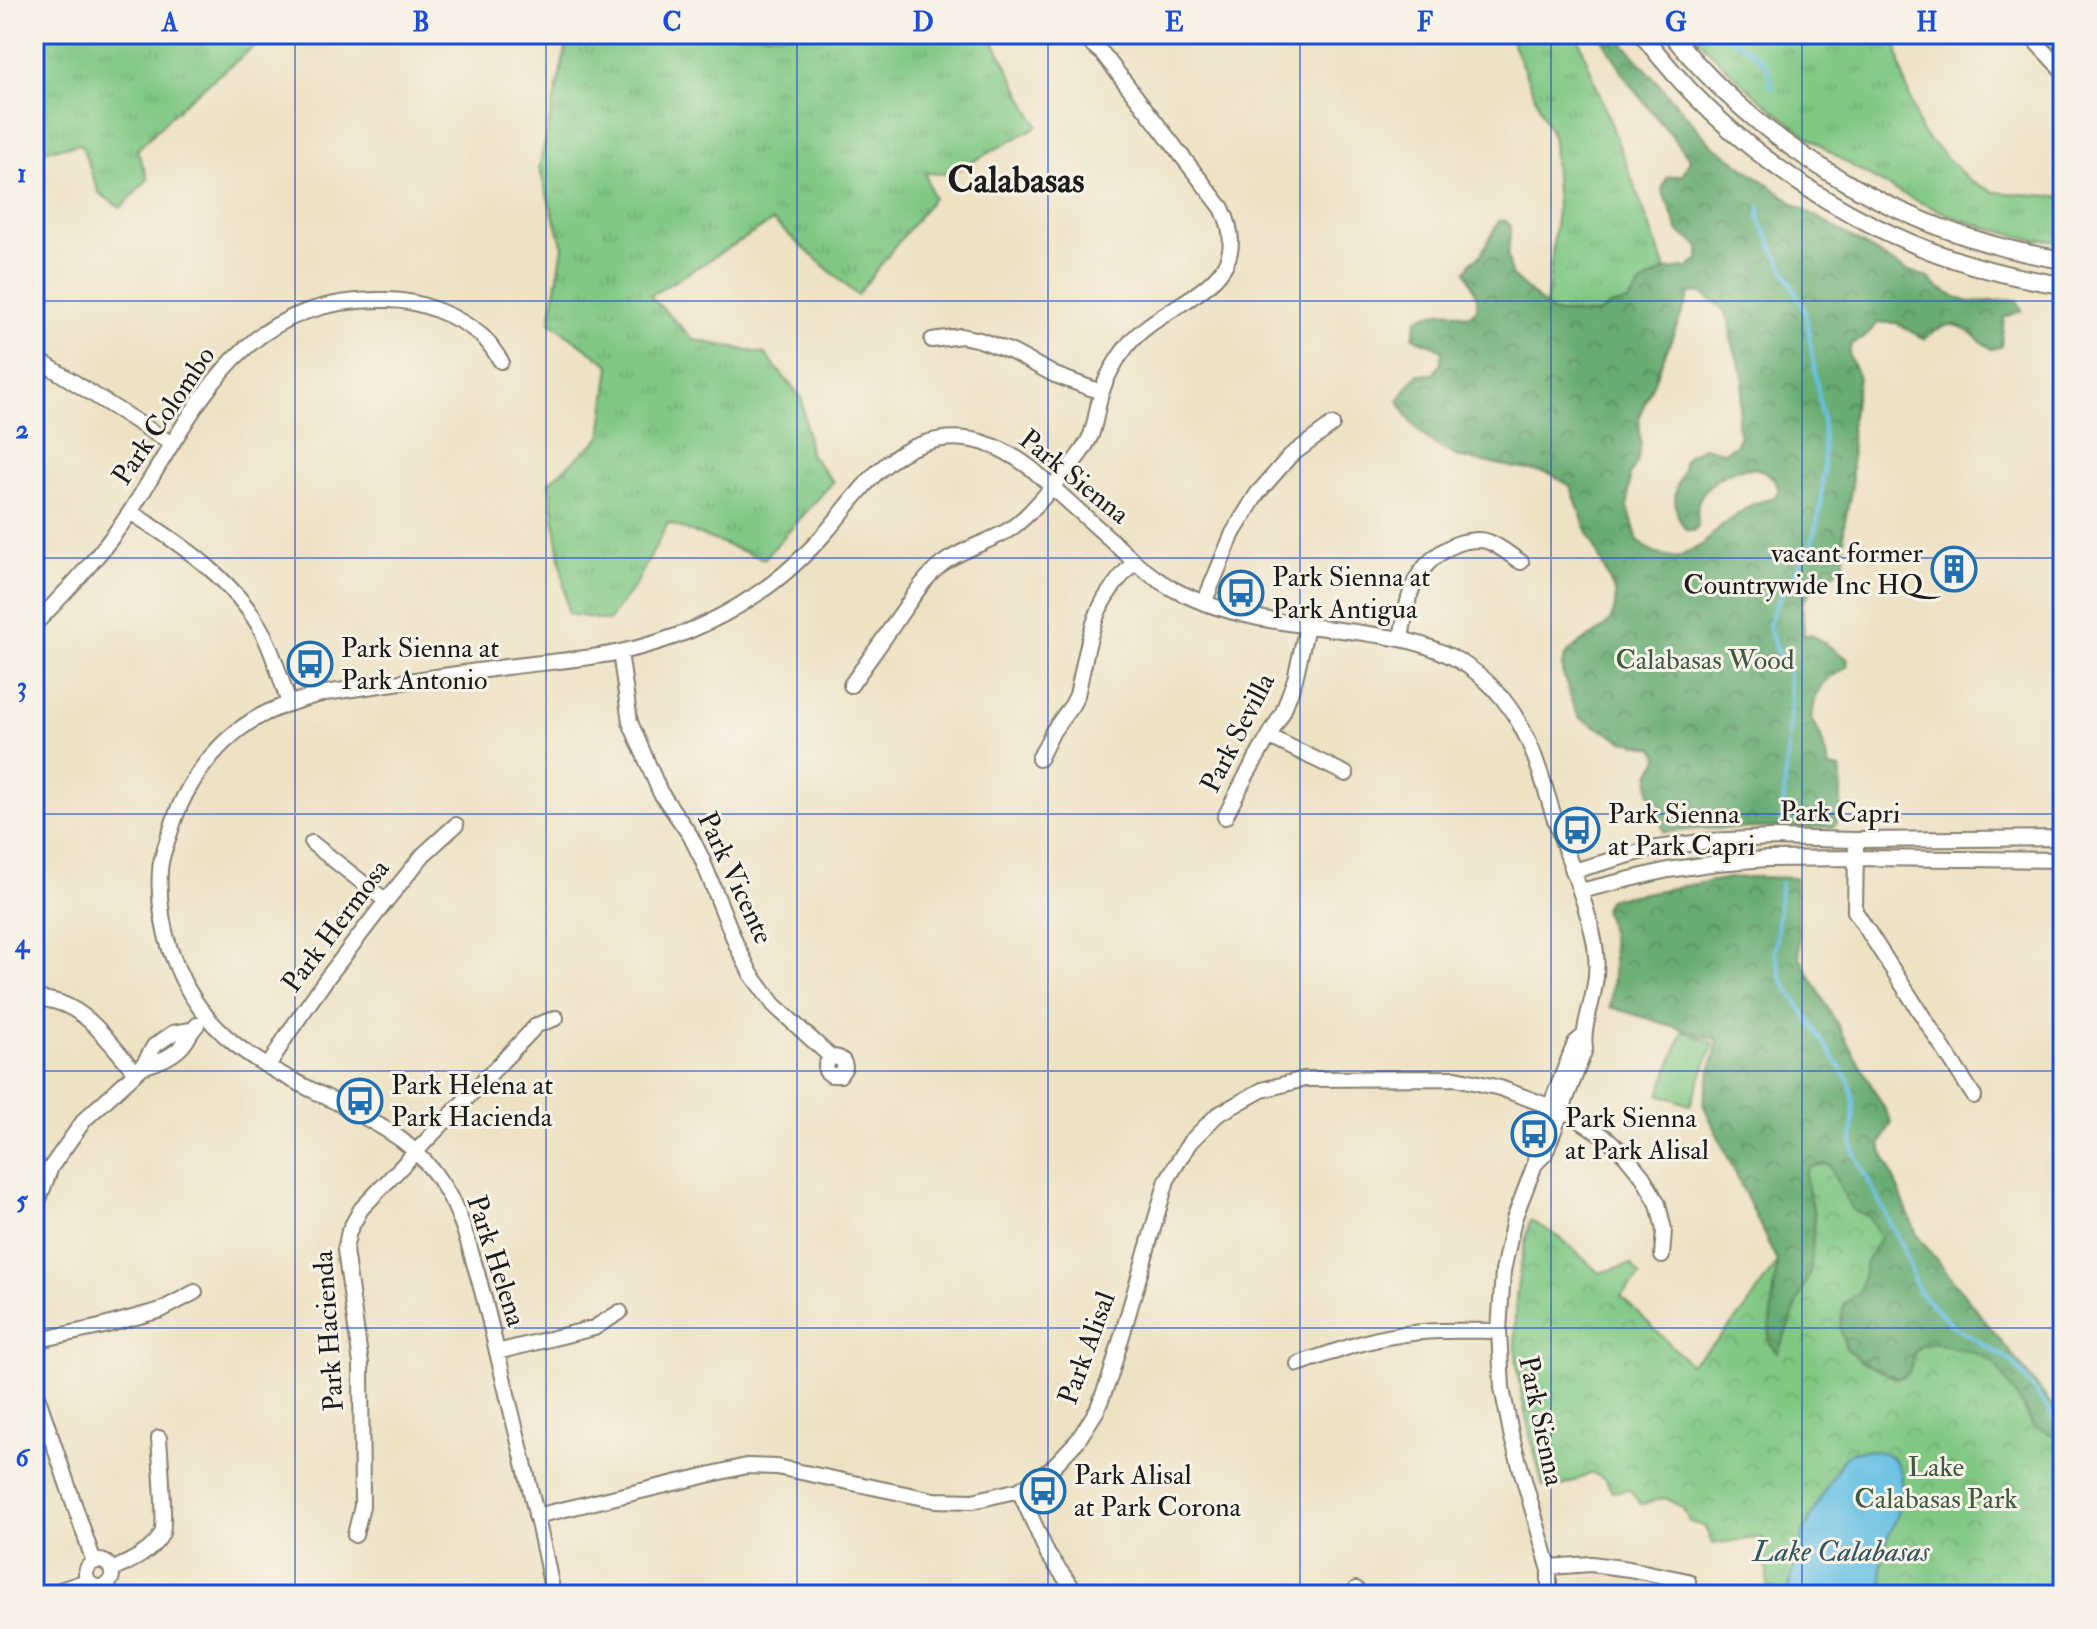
<svg xmlns="http://www.w3.org/2000/svg" width="2097" height="1629" font-family="'IM FELL Double Pica',serif">
  <style>
    .grass { fill: url(#grass-tufts); stroke: #4e7250; stroke-width: 2 }
    .forest { fill: url(#forest-crowns); stroke: #426447; stroke-width: 2; fill-rule: evenodd }
    .park { fill: url(#park-crowns); stroke: #4e7250; stroke-width: 2 }
    .pitch { fill: #80c884; stroke: #4e7250; stroke-width: 2 }
    .water { fill: #67c0e4; stroke: #426e80; stroke-width: 2 }
    .lines { fill: none; stroke-linecap: round; stroke-linejoin: round }
    .stream { stroke: #67c0e4; stroke-width: 4 }
    .minor-casing { stroke: #857f70; stroke-width: 18 }
    .tertiary-casing { stroke: #857f70; stroke-width: 20 }
    .minor { stroke: #fff; stroke-width: 14 }
    .tertiary { stroke: #fff; stroke-width: 16 }
    .grid { fill: none; stroke: #1d4ed8; stroke-width: 2; stroke-opacity: 0.55 }
    .labels { text-anchor: middle; dominant-baseline: central; stroke-width: 6; stroke-linejoin: round; paint-order: stroke }
    .street-label { font-size: 28px; fill: #1c1c1c; stroke: #f7f3e8 }
    .poi-label { font-size: 28px; fill: #1c1c1c; stroke: #f7f3e8; text-anchor: start }
    .park-label { font-size: 28px; fill: #3f5840; stroke: #f7f3e8 }
    .water-label { font-size: 30px; font-style: italic; fill: #365562; stroke: #f7f3e8 }
    .district-label { font-size: 36px; font-weight: bold; fill: #1c1c1c; stroke: #f7f3e8 }
    .neatline { fill: none; stroke: #1d4ed8; stroke-width: 3 }
    .grid-label { font-size: 26px; text-anchor: middle; font-weight: bold; fill: #1d4ed8 }
  </style>
  <defs>
    <pattern id="grass-tufts" width="24" height="20" patternUnits="userSpaceOnUse" patternTransform="scale(2)"><rect width="24" height="20" fill="#80c884"/><path d="M3 7l-1-3M5 7V3M7 7l1-3M15 17l-1-3M17 17v-4M19 17l1-3" fill="none" stroke="#6eab71"/></pattern>
    <pattern id="forest-crowns" width="20" height="18" patternUnits="userSpaceOnUse" patternTransform="scale(2)"><rect width="20" height="18" fill="#68ac72"/><path d="M2 6a3 3 0 1 1 6 0M12 15a3 3 0 1 1 6 0" fill="none" stroke="#558b5d"/></pattern>
    <pattern id="park-crowns" width="20" height="18" patternUnits="userSpaceOnUse" patternTransform="scale(2)"><rect width="20" height="18" fill="#80c884"/><path d="M2 6a3 3 0 1 1 6 0M12 15a3 3 0 1 1 6 0" fill="none" stroke="#6eab71"/></pattern>
  </defs>
  <rect width="100%" height="100%" fill="#f7f3e8"/>
  <filter id="ink" filterUnits="userSpaceOnUse"><feTurbulence type="fractalNoise" baseFrequency=".0125" numOctaves="2"/><feDisplacementMap in="SourceGraphic" scale="16" xChannelSelector="R" yChannelSelector="G"/><feConvolveMatrix kernelMatrix="1 2 1 2 8 2 1 2 1" color-interpolation-filters="sRGB"/></filter>
  <filter id="wash" filterUnits="userSpaceOnUse"><feTurbulence type="fractalNoise" baseFrequency=".006" numOctaves="4" result="noise"/><feDisplacementMap in="SourceGraphic" scale="32" xChannelSelector="R" yChannelSelector="G"/><feGaussianBlur stdDeviation="1.8" result="paint"/><feColorMatrix in="noise" values="0 0 0 0 0 0 0 0 0 0 0 0 0 0 0 0 0 1.4 0 .05"/><feComposite in="paint" operator="in"/></filter>
  <g filter="url(#wash)">
    <rect width="100%" height="100%" fill="#eee2c4"/>
    <!-- grass -->
    <path class="grass" d="M 34,34 L 270,34 L 185,102 L 137,150 L 148,179 L 121,208 L 99,193 L 81,144 L 34,152 Z
      M 569,34 L 990,34 L 1038,126 L 950,174 L 925,173 L 933,198 L 857,295 L 773,221 L 650,296 L 694,340 L 765,354 L 802,399 L 810,454 L 833,482 L 764,559 L 668,523 L 635,586 L 608,621 L 568,614 L 549,482 L 601,437 L 610,365 L 550,322 L 563,247 L 539,168 Z
      M 1509,34 L 1577,34 L 1666,270 L 1643,283 L 1628,302 L 1610,306 L 1598,314 L 1553,314 L 1546,307 L 1557,210 L 1553,139 Z
      M 1694,34 L 1895,34 L 1902,73 L 1921,132 L 1971,182 L 1995,192 L 2063,197 L 2063,242 L 2041,239 L 2039,241 C 2005,233 1972,225 1940,211 C 1847,172 1761,109 1694,34 Z"/>
    <!-- forest -->
    <path class="forest" d="M 1599,34 L 1616,34 L 1709,142 L 1795,204 L 1906,270 L 1928,277 L 1937,287 L 1960,299 L 1970,302 L 2017,300 L 2022,311 L 2004,317 L 2001,347 L 1991,349 C 1964,329 1956,312 1925,339 L 1896,323 L 1878,323 L 1863,339 L 1851,344 L 1849,355 L 1859,378 L 1851,421 L 1852,486 L 1844,526 L 1844,566 L 1826,579 L 1819,577 L 1802,604 L 1804,636 L 1811,634 L 1848,659 L 1847,667 C 1818,684 1818,687 1811,719 L 1821,737 L 1829,767 L 1841,769 L 1841,815 L 1834,827 L 1702,829 L 1664,832 L 1659,817 L 1662,806 L 1649,793 C 1650,787 1649,778 1651,772 C 1656,760 1664,761 1654,748 L 1624,741 L 1580,718 C 1573,710 1571,699 1568,689 C 1566,683 1563,677 1562,671 C 1559,635 1622,643 1615,593 L 1585,526 L 1571,487 L 1551,474 L 1461,458 C 1434,448 1409,427 1399,400 L 1408,386 L 1418,374 L 1433,374 L 1441,364 L 1442,351 C 1433,343 1423,343 1413,337 L 1417,319 C 1434,310 1451,309 1468,316 L 1477,309 L 1477,297 L 1466,271 L 1472,261 L 1480,256 L 1499,221 L 1506,220 L 1511,226 L 1508,255 L 1511,275 L 1553,313 L 1598,314 L 1610,306 L 1628,302 L 1643,283 L 1666,270 L 1688,268 L 1699,259 L 1699,246 L 1679,232 L 1662,190 L 1667,177 L 1683,175 L 1690,159 L 1631,86 ZM 1699,292 L 1720,306 L 1730,321 L 1731,338 L 1744,380 L 1737,425 L 1740,435 L 1736,444 L 1724,452 L 1703,447 L 1689,455 L 1683,462 C 1684,471 1682,472 1679,480 C 1672,497 1675,516 1686,530 L 1693,531 L 1698,526 C 1698,517 1696,508 1699,500 C 1711,472 1767,450 1779,490 L 1774,498 L 1752,504 L 1721,526 L 1702,545 L 1677,558 L 1654,553 L 1638,541 L 1628,507 L 1630,475 L 1638,460 L 1641,444 L 1639,417 L 1690,294 Z
      M 1756,877 L 1795,878 L 1800,958 L 1892,1122 L 1880,1145 L 1917,1235 L 2063,1419 L 2063,1474 L 2033,1426 L 2024,1408 L 1915,1352 L 1910,1370 L 1904,1377 L 1893,1378 L 1860,1361 L 1846,1348 L 1840,1328 L 1844,1303 L 1859,1292 L 1866,1262 L 1880,1238 L 1852,1211 L 1830,1166 L 1826,1164 L 1805,1175 L 1814,1214 L 1811,1269 L 1778,1353 L 1768,1342 L 1777,1262 L 1703,1104 L 1718,1040 L 1610,1007 C 1615,967 1615,946 1604,908 L 1609,899 L 1730,878 Z"/>
    <!-- park -->
    <path class="park" d="M 1826,1164 L 1830,1166 L 1852,1210 L 1869,1216 L 1880,1238 L 1866,1262 L 1859,1293 L 1844,1303 L 1840,1328 L 1846,1348 L 1860,1361 L 1894,1378 L 1904,1377 L 1910,1370 L 1915,1352 L 1921,1346 L 1934,1343 L 1978,1354 L 1994,1363 L 2024,1408 L 2033,1426 L 2058,1437 L 2063,1443 L 2063,1595 L 1773,1595 L 1774,1589 L 1767,1588 L 1767,1572 L 1762,1537 L 1713,1544 L 1704,1526 L 1689,1522 L 1683,1508 L 1665,1498 L 1641,1504 L 1629,1489 L 1612,1492 L 1605,1479 L 1592,1473 L 1563,1486 L 1543,1486 C 1529,1431 1513,1375 1515,1317 C 1516,1284 1523,1252 1530,1220 L 1561,1238 L 1599,1273 L 1631,1264 L 1640,1276 L 1621,1296 L 1690,1364 L 1716,1342 L 1745,1310 L 1777,1262 L 1768,1342 L 1778,1353 L 1811,1269 L 1814,1214 L 1805,1175 L 1810,1167 Z"/>
    <!-- pitch -->
    <path class="pitch" d="M 1683,1031 L 1714,1043 L 1690,1105 L 1659,1094 Z"/>
    <!-- water -->
    <path class="water" d="M 1865,1450 C 1888,1451 1901,1457 1902,1481 C 1903,1491 1903,1501 1899,1511 C 1893,1527 1885,1541 1882,1558 C 1880,1572 1883,1582 1885,1595 L 1787,1595 L 1803,1534 L 1823,1493 L 1843,1459 L 1852,1452 Z"/>
    <g class="lines">
      <!-- stream -->
      <path class="stream" d="M 1722,34 C 1745,48 1772,56 1772,88
        M 1760,207 L 1759,219 L 1805,311 L 1823,422 L 1824,471 L 1820,511 L 1811,545 L 1776,604 L 1769,625 L 1775,648 L 1788,672 L 1791,701 L 1789,738
        M 1782,822 L 1788,745
        M 1781,883 L 1775,954 L 1784,983 L 1849,1081 L 1854,1101 L 1852,1141 L 1854,1153 L 1903,1247 L 1918,1291 L 1953,1326 L 2014,1363 L 2063,1430"/>
    </g>
  </g>
  <g filter="url(#ink)">
    <g class="lines">
      <!-- minor casing -->
      <g class="minor-casing">
        <path id="minor" d="M 2032,34 L 2036,42 L 2063,71
          M 932,340 L 961,336 L 980,340 L 1012,352 L 1055,375 L 1101,392
          M 34,357 L 172,444
          M 130,512 C 180,543 235,580 263,633 C 274,655 281,680 289,703
          M 1204,603 L 1233,533 L 1257,494 L 1290,456 L 1332,425
          M 34,625 C 69,589 104,552 132,509 C 200,403 239,296 388,300 C 420,300 458,316 482,336 C 490,343 495,353 501,361
          M 1401,639 C 1408,597 1411,567 1452,546 C 1461,541 1479,538 1489,542 C 1500,546 1511,556 1521,562
          M 620,652 L 630,722 L 660,792 L 690,835 L 702,859 L 736,944 L 751,974 L 774,1005 L 831,1057 C 839,1057 844,1059 845,1067 L 840,1075 L 831,1075 L 826,1071 L 826,1065 L 831,1057
          M 851,685 C 867,662 884,639 900,615 C 913,597 924,578 942,564 C 962,549 986,543 1007,531 C 1025,520 1041,500 1055,484 C 1068,469 1083,453 1091,435 C 1096,422 1097,407 1101,394 C 1106,377 1116,360 1127,346 C 1163,299 1261,288 1222,208 L 1103,54 L 1080,34
          M 1270,737 L 1346,774
          M 1039,759 L 1053,731 L 1072,705 L 1077,695 C 1084,666 1089,628 1103,602 C 1111,587 1123,574 1134,562
          M 1225,817 L 1246,776 L 1283,712 L 1295,679 L 1307,626
          M 312,843 L 386,901
          M 1856,848 L 1855,911 L 1974,1096
          M 1573,871 L 1651,849 L 1708,841 L 1771,838 L 1856,840 L 2063,838
          M 1580,891 L 1668,870 L 1717,863 L 1766,859 L 1856,858 L 2063,860
          M 34,999 C 81,997 108,1041 135,1072
          M 142,1067 C 158,1062 176,1056 186,1041 C 190,1035 191,1031 197,1025
          M 268,1067 L 287,1035 L 327,978 L 386,901 L 424,854 L 456,825
          M 34,1212 L 51,1167 L 85,1119 L 142,1067 L 154,1046 L 173,1033 L 191,1030
          M 34,1341 L 100,1327 L 161,1310 L 195,1292
          M 497,1352 L 594,1328 L 620,1312
          M 1298,1364 C 1331,1353 1365,1340 1399,1335 C 1432,1329 1466,1331 1499,1331
          M 34,1387 L 94,1562
          M 1019,1490 L 1048,1555 L 1078,1595
          M 536,1516 L 746,1466 L 777,1467 L 934,1500 L 973,1501 L 1019,1490 L 1051,1469 L 1078,1440 L 1097,1410 L 1110,1377 L 1167,1180 L 1190,1142 L 1217,1115 L 1262,1090 L 1304,1079 L 1456,1078 L 1500,1088 L 1570,1114 L 1608,1139 L 1626,1156 L 1643,1177 L 1658,1204 L 1664,1230 L 1662,1256
          M 355,1535 L 362,1506 L 361,1364 L 345,1250 L 349,1231 L 361,1209 L 537,1025 L 556,1018
          M86 1574a13 13 0 1 1 26 0a13 13 0 1 1-26 0Z
          M 1549,1567 L 1591,1564 L 1629,1569 L 1688,1581
          M 112,1570 C 129,1562 153,1552 162,1533 C 166,1523 160,1454 159,1438
          M 45,1595 L 87,1581
          M 553,1595 C 540,1522 520,1449 503,1377 C 494,1340 486,1302 475,1266 C 467,1238 460,1212 444,1187 C 419,1146 389,1130 348,1108 C 273,1070 206,1045 174,960 C 163,933 158,900 160,871 C 160,858 167,843 171,830 C 185,782 221,734 268,712 C 286,704 305,698 325,693 C 385,684 445,676 506,667 C 544,662 583,660 620,652 C 668,642 714,623 754,596 C 782,578 805,556 827,531 C 855,498 881,456 925,443 C 966,430 1000,445 1032,469 C 1058,492 1083,515 1109,538 C 1131,559 1153,580 1181,593 C 1249,626 1327,625 1400,639 C 1458,651 1499,681 1525,734 C 1538,760 1546,792 1555,820 C 1568,858 1584,896 1593,935 C 1597,953 1598,971 1594,989 C 1591,1009 1582,1028 1585,1049 L 1545,1154 L 1535,1164
          M 1353,1595 L 1356,1589
          M 1549,1595 L 1549,1567 L 1512,1438 L 1502,1388 L 1499,1331 L 1503,1271 L 1514,1219 L 1535,1164 L 1536,1142 L 1575,1043 L 1583,1036"/>
      </g>
      <!-- tertiary casing -->
      <g class="tertiary-casing">
        <path id="tertiary" d="M 1642,34 C 1742,167 1898,262 2063,285
          M 1671,34 C 1768,153 1911,236 2063,260"/>
      </g>
      <!-- minor -->
      <use href="#minor" class="minor"/>
      <!-- tertiary -->
      <use href="#tertiary" class="tertiary"/>
    </g>
  </g>
  <!-- grid -->
  <path class="grid" d="M 295,34 L 295,1595M 546,34 L 546,1595M 797,34 L 797,1595M 1048,34 L 1048,1595M 1300,34 L 1300,1595M 1551,34 L 1551,1595M 1802,34 L 1802,1595M 34,301 L 2063,301M 34,558 L 2063,558M 34,814 L 2063,814M 34,1071 L 2063,1071M 34,1328 L 2063,1328"/>
  <!-- icons -->
  <defs>
    <g id="building-ring" transform="scale(2.3)"><circle r="9.5" fill="#f7f3e8" stroke="#1f6fb2" stroke-width="1.5"/><path d="M-4-6H4V6H1V3H-1V6H-4ZM-2.5-4.3h1.7v1.8h-1.7ZM.8-4.3h1.7v1.8H.8ZM-2.5-1h1.7V.8h-1.7ZM.8-1h1.7V.8H.8Z" fill="#1f6fb2"/></g>
    <g id="bus-ring" transform="scale(2.3)"><circle r="9.5" fill="#f7f3e8" stroke="#1f6fb2" stroke-width="1.5"/><path d="M-5-6H5V4H4V6H2V4H-2V6H-4V4H-5ZM-3.5-4V0h7V-4ZM-3.5 1.2v1.5H-2V1.2ZM2 1.2v1.5H3.5V1.2Z" fill="#1f6fb2"/></g>
  </defs>
  <g fill-rule="evenodd">
    <use href="#building-ring" x="1954" y="569"/>
    <use href="#bus-ring" x="1241" y="593"/>
    <use href="#bus-ring" x="310" y="664"/>
    <use href="#bus-ring" x="1577" y="830"/>
    <use href="#bus-ring" x="360" y="1101"/>
    <use href="#bus-ring" x="1534" y="1134"/>
    <use href="#bus-ring" x="1043" y="1491"/>
  </g>
  <g class="labels">
    <!-- street labels -->
    <g class="street-label">
      <text transform="translate(164 416) rotate(-56)">Park Colombo</text>
      <text transform="translate(1074 477) rotate(39)">Park Sienna</text>
      <text transform="translate(1238 733) rotate(-63)">Park Sevilla</text>
      <text transform="translate(1840 813) rotate(1)">Park Capri</text>
      <text transform="translate(735 878) rotate(65)">Park Vicente</text>
      <text transform="translate(336 926) rotate(-53)">Park Hermosa</text>
      <text transform="translate(496 1261) rotate(72)">Park Helena</text>
      <text transform="translate(329 1331) rotate(-94)">Park Hacienda</text>
      <text transform="translate(1087 1348) rotate(-70)">Park Alisal</text>
      <text transform="translate(1541 1421) rotate(78)">Park Sienna</text>
    </g>
    <!-- poi labels -->
    <g class="poi-label">
      <text x="1923" y="553" text-anchor="end">vacant former<tspan x="1923" dy="32">Countrywide Inc HQ</tspan></text>
      <text x="1272" y="577">Park Sienna at<tspan x="1272" dy="32">Park Antigua</tspan></text>
      <text x="341" y="648">Park Sienna at<tspan x="341" dy="32">Park Antonio</tspan></text>
      <text x="1608" y="814">Park Sienna<tspan x="1608" dy="32">at Park Capri</tspan></text>
      <text x="391" y="1085">Park Helena at<tspan x="391" dy="32">Park Hacienda</tspan></text>
      <text x="1565" y="1118">Park Sienna<tspan x="1565" dy="32">at Park Alisal</tspan></text>
      <text x="1074" y="1475">Park Alisal<tspan x="1074" dy="32">at Park Corona</tspan></text>
    </g>
    <!-- park labels -->
    <g class="park-label">
      <text x="1705" y="660">Calabasas Wood</text>
      <text x="1936" y="1467">Lake<tspan x="1936" dy="32">Calabasas Park</tspan></text>
    </g>
    <!-- water labels -->
    <g class="water-label">
      <text x="1841" y="1551">Lake Calabasas</text>
    </g>
    <!-- district labels -->
    <g class="district-label">
      <text x="1016" y="180">Calabasas</text>
    </g>
  </g>
  <!-- margin -->
  <rect width="2097" height="1629" fill="none" stroke="#f7f3e8" stroke-width="88"/>
  <rect x="44" y="44" width="2009" height="1541" class="neatline"/>
  <g class="grid-label">
    <text x="170" y="31">A</text>
    <text x="421" y="31">B</text>
    <text x="672" y="31">C</text>
    <text x="923" y="31">D</text>
    <text x="1174" y="31">E</text>
    <text x="1425" y="31">F</text>
    <text x="1676" y="31">G</text>
    <text x="1927" y="31">H</text>
    <text x="22" y="182">1</text>
    <text x="22" y="438">2</text>
    <text x="22" y="695">3</text>
    <text x="22" y="952">4</text>
    <text x="22" y="1209">5</text>
    <text x="22" y="1466">6</text>
  </g>
</svg>
